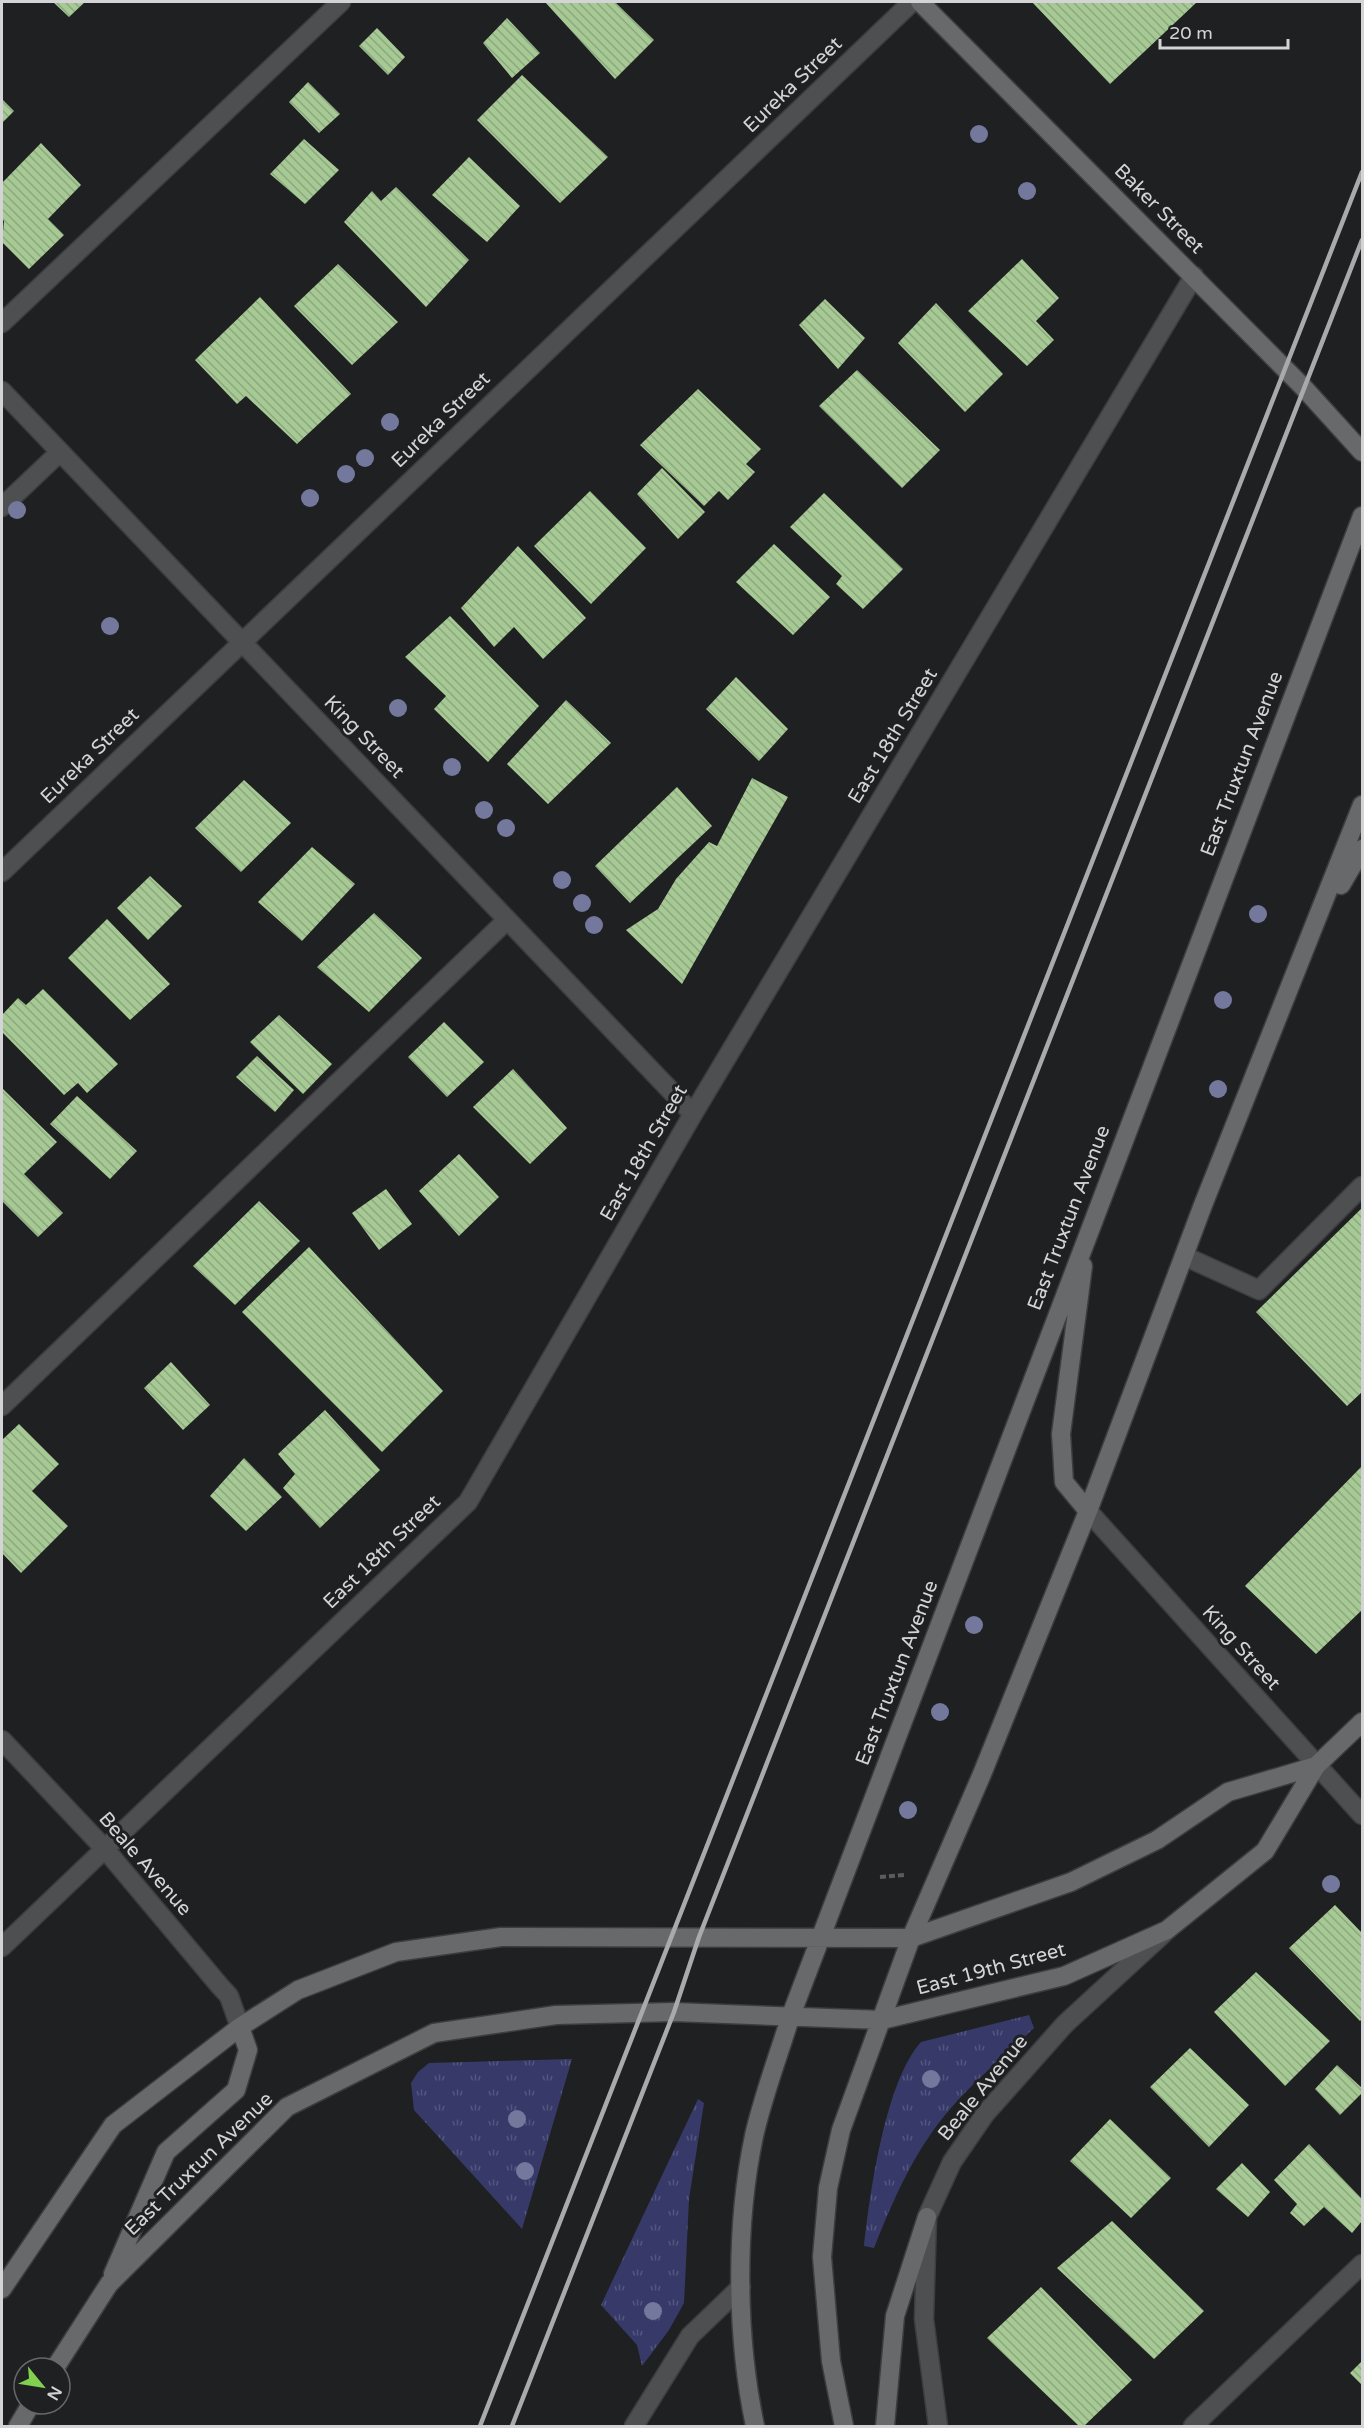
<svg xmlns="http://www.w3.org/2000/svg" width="1364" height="2428" font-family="'Varela Round',sans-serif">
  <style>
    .grass { fill: url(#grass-tufts) }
    .building { fill: url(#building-back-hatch) }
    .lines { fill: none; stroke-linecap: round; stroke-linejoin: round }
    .lane-casing { stroke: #3c3d3f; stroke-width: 21 }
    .street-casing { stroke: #3c3d3f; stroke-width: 21 }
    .secondary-casing { stroke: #3c3d3f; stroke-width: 21 }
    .path { stroke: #5c5c5e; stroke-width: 4; stroke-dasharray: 6 3; stroke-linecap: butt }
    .lane { stroke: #4e4f50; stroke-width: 18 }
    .street { stroke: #4e4f50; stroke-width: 18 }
    .secondary { stroke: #68696b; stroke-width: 18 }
    .rail { stroke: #aaaaac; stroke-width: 4.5 }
    .tree { fill: #73789c }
    .labels { text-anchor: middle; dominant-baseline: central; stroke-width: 6; stroke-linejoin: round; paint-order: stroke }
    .street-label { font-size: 20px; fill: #d4d4d6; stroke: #1f2022 }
  </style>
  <defs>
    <pattern id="grass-tufts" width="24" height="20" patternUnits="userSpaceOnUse" patternTransform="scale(1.5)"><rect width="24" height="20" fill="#373a69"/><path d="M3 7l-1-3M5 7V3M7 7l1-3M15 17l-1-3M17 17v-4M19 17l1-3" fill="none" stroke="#53567e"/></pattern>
    <pattern id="building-back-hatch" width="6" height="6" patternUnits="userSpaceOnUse" patternTransform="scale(1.5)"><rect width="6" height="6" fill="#a7ca95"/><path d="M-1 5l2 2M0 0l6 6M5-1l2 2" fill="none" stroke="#8da880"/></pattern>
  </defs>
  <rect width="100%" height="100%" fill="#1f2022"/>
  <!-- grass -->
  <path class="grass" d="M 1029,2015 L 1034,2028 C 1007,2054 976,2079 951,2108 C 915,2149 894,2198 874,2248 L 864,2246 C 870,2193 885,2082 921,2042 Z
    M 572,2059 L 522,2229 L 414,2110 L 411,2083 L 418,2072 L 429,2063 Z
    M 698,2099 L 704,2103 L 689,2199 L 684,2303 L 669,2330 L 642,2366 L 637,2345 L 601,2305 Z"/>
  <!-- building -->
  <path class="building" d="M 53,2 L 85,2 L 69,17 Z
    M 545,2 L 615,2 L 654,40 L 615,79 Z
    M 1032,2 L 1197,2 L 1110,84 Z
    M 507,18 L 540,53 L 512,78 L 483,43 Z
    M 377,28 L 405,57 L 388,75 L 359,46 Z
    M 522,75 L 608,157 L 560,203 L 477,120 Z
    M 308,82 L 340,114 L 319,133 L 289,102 Z
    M 2,99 L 14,111 L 2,123 Z
    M 304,139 L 339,170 L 305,204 L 270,174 Z
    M 41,143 L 81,185 L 48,219 L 64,235 L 29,269 L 2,242 L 4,221 L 2,219 L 2,183 Z
    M 469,157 L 520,206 L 487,242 L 432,195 Z
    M 396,187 L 469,260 L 426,307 L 344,222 L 372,191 L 381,201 Z
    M 1022,259 L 1059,298 L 1036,321 L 1054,340 L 1027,366 L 968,311 Z
    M 338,264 L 398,322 L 352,365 L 294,306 Z
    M 260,297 L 351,394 L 297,444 L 246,396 L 237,404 L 195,360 Z
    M 825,299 L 865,338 L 838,369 L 799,325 Z
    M 936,303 L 1003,374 L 965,412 L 898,343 Z
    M 857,370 L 940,450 L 902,488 L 819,406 Z
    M 698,389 L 761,449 L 746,464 L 755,472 L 728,500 L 719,491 L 704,506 L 640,445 Z
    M 662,468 L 705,512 L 678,539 L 637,494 Z
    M 590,491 L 646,548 L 591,604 L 534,546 Z
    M 824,493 L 903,569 L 863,609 L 836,584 L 842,576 L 790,527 Z
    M 774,544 L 830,597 L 793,635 L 736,582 Z
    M 518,546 L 586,618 L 543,659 L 514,627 L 494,647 L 461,608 Z
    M 450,616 L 539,706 L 488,762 L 434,709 L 446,696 L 405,657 Z
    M 736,677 L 788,729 L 759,761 L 706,709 Z
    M 566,700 L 611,743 L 548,804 L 507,764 Z
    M 752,778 L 788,797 L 682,984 L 626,930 L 658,909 L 676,879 L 709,842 L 717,846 Z
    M 244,780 L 291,823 L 241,872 L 195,828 Z
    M 677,787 L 712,826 L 630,903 L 595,866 Z
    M 312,847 L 355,884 L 302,941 L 258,902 Z
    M 150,876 L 182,906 L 148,940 L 117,908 Z
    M 374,913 L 422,958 L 369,1012 L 317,967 Z
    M 107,919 L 170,984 L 130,1020 L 68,958 Z
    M 43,989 L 118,1064 L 87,1093 L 78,1083 L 64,1095 L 2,1032 L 2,1015 L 18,998 L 26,1005 Z
    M 279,1015 L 332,1064 L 303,1094 L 250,1042 Z
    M 444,1022 L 484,1062 L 447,1097 L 408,1057 Z
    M 257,1056 L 294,1090 L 275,1112 L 236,1077 Z
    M 513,1069 L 567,1128 L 530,1164 L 473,1107 Z
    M 2,1088 L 57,1142 L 24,1174 L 63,1213 L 38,1237 L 2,1201 Z
    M 77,1096 L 137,1151 L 110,1179 L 50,1124 Z
    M 459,1154 L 499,1197 L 459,1236 L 419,1191 Z
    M 386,1189 L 412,1224 L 379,1250 L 352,1213 Z
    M 259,1201 L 300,1241 L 235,1305 L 193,1266 Z
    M 1362,1208 L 1362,1392 L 1347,1406 L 1256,1312 Z
    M 309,1247 L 443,1391 L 382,1452 L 242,1312 Z
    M 171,1362 L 210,1405 L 183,1430 L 144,1388 Z
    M 325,1410 L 380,1470 L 320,1528 L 283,1488 L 295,1474 L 278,1454 Z
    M 19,1424 L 59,1464 L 32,1491 L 68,1526 L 21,1573 L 2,1553 L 2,1440 Z
    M 244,1458 L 282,1497 L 246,1531 L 210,1496 Z
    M 1362,1466 L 1362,1610 L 1316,1654 L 1245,1586 Z
    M 1335,1905 L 1362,1933 L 1362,2019 L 1360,2021 L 1289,1948 Z
    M 1256,1972 L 1330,2041 L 1285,2086 L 1214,2012 Z
    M 1190,2048 L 1249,2105 L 1209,2147 L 1150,2087 Z
    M 1337,2065 L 1362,2088 L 1362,2093 L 1340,2115 L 1315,2089 Z
    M 1110,2119 L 1171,2178 L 1131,2218 L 1070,2161 Z
    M 1309,2144 L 1362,2199 L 1362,2221 L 1352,2233 L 1324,2207 L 1304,2226 L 1290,2213 L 1297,2204 L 1274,2180 Z
    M 1242,2163 L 1270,2192 L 1248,2217 L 1216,2189 Z
    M 1112,2221 L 1204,2311 L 1154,2359 L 1057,2268 Z
    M 1041,2287 L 1132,2380 L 1084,2426 L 1079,2426 L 987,2338 Z
    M 1362,2361 L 1362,2385 L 1350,2373 Z"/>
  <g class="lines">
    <!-- lane casing -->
    <g class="lane-casing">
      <path id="lane" d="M 2,323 L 341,2
        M 2,507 L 60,452
        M 1184,1256 L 1259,1290 L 1362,1186
        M 2,1406 L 507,920
        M 1193,2426 L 1362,2264"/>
    </g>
    <!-- street casing -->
    <g class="street-casing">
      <path id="street" d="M 2,391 L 693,1114
        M 2,872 L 912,2
        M 1088,1511 L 1362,1815
        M 2,1740 L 105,1849 L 219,1985 L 229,1996 L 240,2027
        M 2,1947 L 468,1502 L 693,1114 L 1194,276
        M 634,2426 L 690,2336 L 741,2287
        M 938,2426 L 924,2319 L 927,2217 L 952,2162 L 985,2114 L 1065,2024 L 1164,1933"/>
    </g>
    <!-- secondary casing -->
    <g class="secondary-casing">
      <path id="secondary" d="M 920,2 L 1304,388 L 1362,452
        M 1341,885 L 1362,849
        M 1083,1266 L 1061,1434 L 1064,1482 L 1088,1511
        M 113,2274 L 166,2152 L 236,2090 L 248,2050 L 240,2027
        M 2,2289 L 113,2125 L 240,2027 L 298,1990 L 396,1952 L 501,1937 L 911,1938 L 1071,1882 L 1157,1840 L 1228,1792 L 1316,1766
        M 55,2368 L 109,2284 L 287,2107 L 434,2033 L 556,2015 L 674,2012 L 882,2020 L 1064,1976 L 1167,1930 L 1265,1851 L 1316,1766 L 1362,1722
        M 18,2426 L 31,2404
        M 755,2426 C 736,2336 735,2226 754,2136 C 763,2096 778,2057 790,2018 L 1362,516
        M 844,2426 L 831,2361 L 822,2257 L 828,2188 L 841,2130 L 911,1938 L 982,1774 L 1088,1511 L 1203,1205 L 1362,805
        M 885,2426 L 895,2316 L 927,2217"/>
    </g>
    <!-- path -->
    <path class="path" d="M 880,1877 L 905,1875"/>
    <!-- lane -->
    <use href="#lane" class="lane"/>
    <!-- street -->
    <use href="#street" class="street"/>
    <!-- secondary -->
    <use href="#secondary" class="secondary"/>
    <!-- rail -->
    <path class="rail" d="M 480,2426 L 1362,172
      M 512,2426 L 674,2012 L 699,1937 L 1362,240"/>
  </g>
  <!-- trees -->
  <g class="tree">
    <circle cx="979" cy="134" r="9"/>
    <circle cx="1027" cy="191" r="9"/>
    <circle cx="390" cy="422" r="9"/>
    <circle cx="365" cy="458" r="9"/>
    <circle cx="346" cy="474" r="9"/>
    <circle cx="310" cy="498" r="9"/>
    <circle cx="17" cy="510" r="9"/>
    <circle cx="110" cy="626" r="9"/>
    <circle cx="398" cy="708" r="9"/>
    <circle cx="452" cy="767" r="9"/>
    <circle cx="484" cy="810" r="9"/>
    <circle cx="506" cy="828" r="9"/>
    <circle cx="562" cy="880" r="9"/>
    <circle cx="582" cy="903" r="9"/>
    <circle cx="1258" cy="914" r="9"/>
    <circle cx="594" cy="925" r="9"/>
    <circle cx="1223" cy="1000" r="9"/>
    <circle cx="1218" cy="1089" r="9"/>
    <circle cx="974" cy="1625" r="9"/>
    <circle cx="940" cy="1712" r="9"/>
    <circle cx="908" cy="1810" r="9"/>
    <circle cx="1331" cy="1884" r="9"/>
    <circle cx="931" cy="2079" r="9"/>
    <circle cx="517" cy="2119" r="9"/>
    <circle cx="525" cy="2171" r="9"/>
    <circle cx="653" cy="2311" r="9"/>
  </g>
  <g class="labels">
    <!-- street labels -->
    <g class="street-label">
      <text transform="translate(793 85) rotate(-44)">Eureka Street</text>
      <text transform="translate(1159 209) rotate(45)">Baker Street</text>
      <text transform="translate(441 420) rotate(-44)">Eureka Street</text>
      <text transform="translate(893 736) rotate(-59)">East 18th Street</text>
      <text transform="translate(364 737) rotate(46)">King Street</text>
      <text transform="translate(90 756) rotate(-44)">Eureka Street</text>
      <text transform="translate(1242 764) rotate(-69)">East Truxtun Avenue</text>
      <text transform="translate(644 1153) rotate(-60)">East 18th Street</text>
      <text transform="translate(1069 1218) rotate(-69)">East Truxtun Avenue</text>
      <text transform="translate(382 1552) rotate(-44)">East 18th Street</text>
      <text transform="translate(1241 1648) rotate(48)">King Street</text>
      <text transform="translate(897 1673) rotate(-69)">East Truxtun Avenue</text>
      <text transform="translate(145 1864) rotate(49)">Beale Avenue</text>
      <text transform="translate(991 1969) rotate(-15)">East 19th Street</text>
      <text transform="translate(983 2088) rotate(-51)">Beale Avenue</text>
      <text transform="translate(199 2164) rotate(-44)">East Truxtun Avenue</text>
    </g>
  </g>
  <!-- border -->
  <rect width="1364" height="2428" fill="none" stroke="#d4d4d6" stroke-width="6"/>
  <!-- north arrow -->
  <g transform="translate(42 2386) rotate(120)"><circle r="28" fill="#1f2022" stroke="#67686a" stroke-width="1.5"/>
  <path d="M0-4.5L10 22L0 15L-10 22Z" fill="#82d04f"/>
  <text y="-9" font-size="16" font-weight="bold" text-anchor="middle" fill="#d4d4d6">N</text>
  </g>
  <!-- scale -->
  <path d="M1160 39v9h128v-9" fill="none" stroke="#d4d4d6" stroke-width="3"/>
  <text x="1169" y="39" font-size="18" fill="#d4d4d6" stroke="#1f2022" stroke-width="4.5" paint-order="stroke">20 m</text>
</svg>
